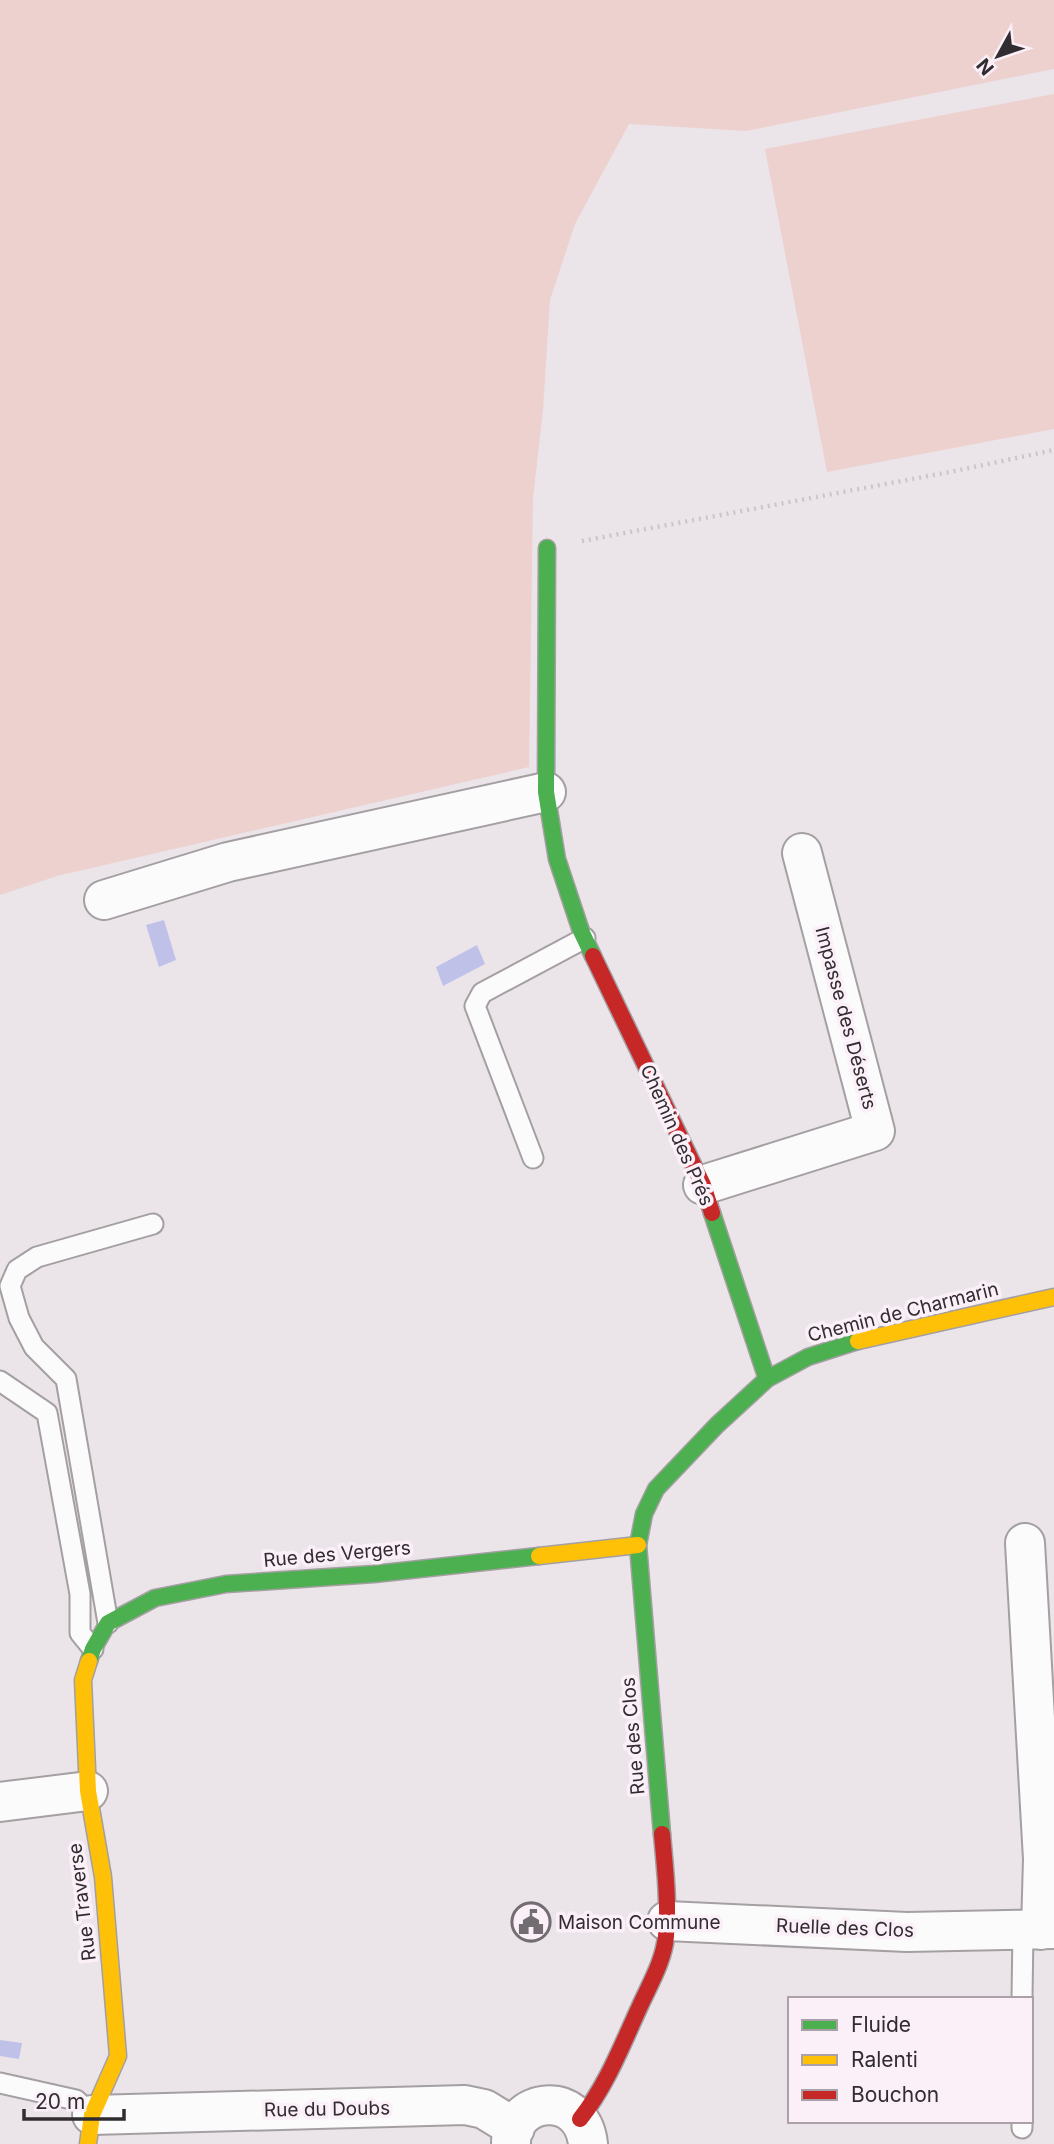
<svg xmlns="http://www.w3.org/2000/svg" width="1054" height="2144" font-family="Inter,sans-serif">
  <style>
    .green { fill: #edd1cf }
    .water { fill: #bfc1e9 }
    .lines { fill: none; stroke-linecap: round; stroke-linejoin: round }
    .lane-casing { stroke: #a49fa2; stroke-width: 23 }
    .street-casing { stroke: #a49fa2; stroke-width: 42 }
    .fast-casing { stroke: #a49fa2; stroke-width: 19 }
    .slow-casing { stroke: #a49fa2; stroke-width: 19 }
    .jam-casing { stroke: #a49fa2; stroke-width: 19 }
    .path { stroke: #c8c6c7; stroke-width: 4.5; stroke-dasharray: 2 5; stroke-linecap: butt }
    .lane { stroke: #fcfbfc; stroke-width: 19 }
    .street { stroke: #fcfbfc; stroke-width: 38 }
    .fast { stroke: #4caf50; stroke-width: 16 }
    .slow { stroke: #ffc107; stroke-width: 16 }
    .jam { stroke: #c62828; stroke-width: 16 }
    .labels { text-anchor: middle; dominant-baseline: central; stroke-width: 7; stroke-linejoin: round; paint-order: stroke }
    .street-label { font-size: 19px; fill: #302c2f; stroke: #fbeff8 }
    .poi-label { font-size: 19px; fill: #302c2f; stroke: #fbeff8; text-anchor: start }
  </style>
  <rect width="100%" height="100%" fill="#ebe5ea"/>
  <!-- green -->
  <path class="green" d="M 0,0 L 1054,0 L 1054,69 L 746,131 L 629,124 L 575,224 L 550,300 L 543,410 L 533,499 L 529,767 L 57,876 L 0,895 Z
    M 1054,94 L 1054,429 L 827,472 L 765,149 Z"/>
  <!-- water -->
  <path class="water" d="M 164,920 L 176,960 L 159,967 L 146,925 Z
    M 477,945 L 485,964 L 443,986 L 436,967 Z
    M 0,2040 L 22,2043 L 19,2059 L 0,2056 Z"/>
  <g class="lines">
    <!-- lane casing -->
    <g class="lane-casing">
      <path id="lane" d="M 533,1158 L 475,1006 L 482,993 L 585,938
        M 0,1381 L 47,1413 L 80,1594 L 80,1633 L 93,1649
        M 108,1623 L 66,1379 L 34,1347 L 19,1318 L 10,1286 L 17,1270 L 37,1257 L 153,1224
        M 1022,1999 L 1023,1930
        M 0,2083 L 76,2100 L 92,2115
        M 1022,2128 L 1022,2121"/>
    </g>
    <!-- street casing -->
    <g class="street-casing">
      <path id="street" d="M 104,900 L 228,862 L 546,792
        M 703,1185 L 875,1131 L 802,853
        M 1025,1543 L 1043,1859 L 1041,1930
        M 0,1802 L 88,1791
        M 667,1921 L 907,1932 L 1054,1929
        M 92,2115 L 465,2105 L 484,2109 L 515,2128
        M 511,2144 C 510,2097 582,2088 588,2144"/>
    </g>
    <!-- fast casing -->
    <g class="fast-casing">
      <path id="fast" d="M 547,548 L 546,792 L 557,859 L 581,931 L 593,956
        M 712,1213 L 767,1379
        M 89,1661 L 93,1649 L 108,1623 L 155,1598 L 226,1584 L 374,1574 L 539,1556
        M 662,1834 L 638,1545 L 644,1514 L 656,1489 L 717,1425 L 767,1379 L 808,1357 L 858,1341"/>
    </g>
    <!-- slow casing -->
    <g class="slow-casing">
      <path id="slow" d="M 858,1341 L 1054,1297
        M 539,1556 L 638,1545
        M 88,2144 L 92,2115 L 118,2056 L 103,1877 L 88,1791 L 83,1680 L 89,1661"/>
    </g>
    <!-- jam casing -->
    <g class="jam-casing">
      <path id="jam" d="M 593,956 L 703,1185 L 712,1213
        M 580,2119 C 607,2085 622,2045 640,2006 C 650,1984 664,1960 666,1936 C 669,1902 665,1868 662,1834"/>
    </g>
    <!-- path -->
    <path class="path" d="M 582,541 L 955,471 L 1054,450"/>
    <!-- lane -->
    <use href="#lane" class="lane"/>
    <!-- street -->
    <use href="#street" class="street"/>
    <!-- fast -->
    <use href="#fast" class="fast"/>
    <!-- slow -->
    <use href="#slow" class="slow"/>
    <!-- jam -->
    <use href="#jam" class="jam"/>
  </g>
  <!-- icons -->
  <defs>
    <g id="civic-ring" transform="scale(2.0125)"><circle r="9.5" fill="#fbeff8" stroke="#716d70" stroke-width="1.5"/><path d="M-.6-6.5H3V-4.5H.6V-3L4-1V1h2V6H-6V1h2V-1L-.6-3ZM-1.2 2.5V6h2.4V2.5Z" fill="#716d70"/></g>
  </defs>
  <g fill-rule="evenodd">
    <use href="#civic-ring" x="531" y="1922"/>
  </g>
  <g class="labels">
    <!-- street labels -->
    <g class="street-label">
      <text transform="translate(846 1018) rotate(75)">Impasse des Déserts</text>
      <text transform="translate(677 1135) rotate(66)">Chemin des Prés</text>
      <text transform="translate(903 1312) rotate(-14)">Chemin de Charmarin</text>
      <text transform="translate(337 1554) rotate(-5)">Rue des Vergers</text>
      <text transform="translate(633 1736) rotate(-95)">Rue des Clos</text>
      <text transform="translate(82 1902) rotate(-97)">Rue Traverse</text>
      <text transform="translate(845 1928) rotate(2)">Ruelle des Clos</text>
      <text transform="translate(327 2109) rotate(-1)">Rue du Doubs</text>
    </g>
    <!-- poi labels -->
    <g class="poi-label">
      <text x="558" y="1922">Maison Commune</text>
    </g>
  </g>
  <!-- legend -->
  <rect x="788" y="1997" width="245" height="126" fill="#fbeff8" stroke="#aaa1a8" stroke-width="2"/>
  <rect x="802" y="2020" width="35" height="10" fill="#4caf50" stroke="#aaa1a8" stroke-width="2"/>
  <text x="851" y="2032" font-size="21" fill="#302c2f">Fluide</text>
  <rect x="802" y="2055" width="35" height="10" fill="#ffc107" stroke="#aaa1a8" stroke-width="2"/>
  <text x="851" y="2067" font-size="21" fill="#302c2f">Ralenti</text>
  <rect x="802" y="2090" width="35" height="10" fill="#c62828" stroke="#aaa1a8" stroke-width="2"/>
  <text x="851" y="2102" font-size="21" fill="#302c2f">Bouchon</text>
  <!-- north arrow -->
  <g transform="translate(998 56) rotate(230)" stroke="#fbeff8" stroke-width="5" paint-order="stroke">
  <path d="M0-5L12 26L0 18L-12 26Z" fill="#302c2f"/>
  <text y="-10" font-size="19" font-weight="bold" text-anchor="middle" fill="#302c2f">N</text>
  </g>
  <!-- scale -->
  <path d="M24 2109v10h100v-10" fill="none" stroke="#302c2f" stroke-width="3.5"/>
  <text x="35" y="2109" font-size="21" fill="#302c2f" stroke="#fbeff8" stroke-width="5" paint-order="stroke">20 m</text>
</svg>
